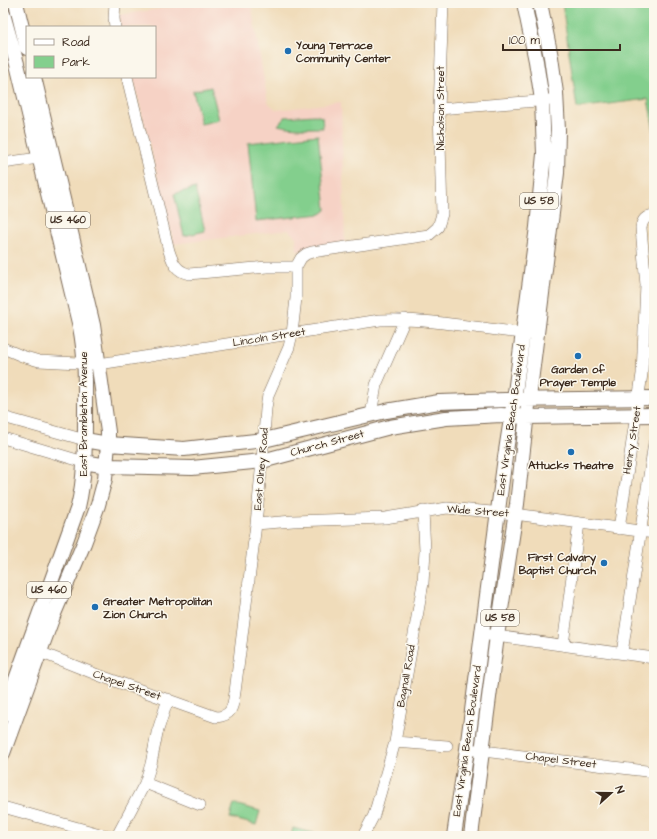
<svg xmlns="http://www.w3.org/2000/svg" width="657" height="839" font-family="'Architects Daughter',sans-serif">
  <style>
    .built { fill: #f6d2c5 }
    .green { fill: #83cf8d; stroke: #5f7c56 }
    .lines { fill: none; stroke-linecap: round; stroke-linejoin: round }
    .minor-casing { stroke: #7a6855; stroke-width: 12 }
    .major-casing { stroke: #7a6855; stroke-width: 16 }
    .minor { stroke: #fff; stroke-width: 11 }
    .major { stroke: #fff; stroke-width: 14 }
    .poi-dot { fill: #1f6fb2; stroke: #fbf7ec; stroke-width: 1.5 }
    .labels { text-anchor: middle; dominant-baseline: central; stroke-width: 3; stroke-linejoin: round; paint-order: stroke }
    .shield { fill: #fbf7ec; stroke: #75685c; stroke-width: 1 }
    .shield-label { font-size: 10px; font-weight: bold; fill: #3b2a1e }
    .poi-label { font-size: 11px; font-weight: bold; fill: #3b2a1e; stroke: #fbf7ec; text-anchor: start }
    .street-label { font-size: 11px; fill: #3b2a1e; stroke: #fbf7ec }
  </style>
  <rect width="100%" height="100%" fill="#fbf7ec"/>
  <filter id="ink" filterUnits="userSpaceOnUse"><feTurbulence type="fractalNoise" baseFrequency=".025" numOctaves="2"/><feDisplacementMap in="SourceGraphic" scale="8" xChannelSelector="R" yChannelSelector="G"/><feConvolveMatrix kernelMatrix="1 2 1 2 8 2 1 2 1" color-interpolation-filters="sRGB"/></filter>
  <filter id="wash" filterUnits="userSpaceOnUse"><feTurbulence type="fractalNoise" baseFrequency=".012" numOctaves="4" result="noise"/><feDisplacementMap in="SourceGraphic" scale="16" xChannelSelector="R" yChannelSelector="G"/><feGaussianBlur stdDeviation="0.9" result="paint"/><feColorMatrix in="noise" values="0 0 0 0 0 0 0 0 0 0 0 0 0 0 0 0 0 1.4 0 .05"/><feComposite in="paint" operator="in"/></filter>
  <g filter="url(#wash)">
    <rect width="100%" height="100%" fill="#f0dcba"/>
    <!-- built -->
    <path class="built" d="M 199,3 L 251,3 L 268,103 L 277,110 L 341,102 L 345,242 L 306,248 L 297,252 L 296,237 L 288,230 L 174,244 L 133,77 L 155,77 L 155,27 L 121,27 L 119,15 Z"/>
    <!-- green -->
    <path class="green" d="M 562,3 L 654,3 L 654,131 L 648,99 L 577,108 Z
      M 211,87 L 219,120 L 201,124 L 193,91 Z
      M 315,115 L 322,117 L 323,128 C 307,128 293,129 278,125 L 285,117 Z
      M 318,135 L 326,210 L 321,214 L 256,221 L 248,143 Z
      M 195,188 L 205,231 L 184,236 L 174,194 Z
      M 234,804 L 260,811 L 256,825 L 230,818 Z
      M 293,828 L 322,835 L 322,836 L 291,836 Z"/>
  </g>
  <g filter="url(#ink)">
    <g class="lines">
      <!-- minor casing -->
      <g class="minor-casing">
        <path id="minor" d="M 115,3 L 114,18 L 115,27
          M 127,77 L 169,251 C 173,263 176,271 189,274 L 267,267 L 296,267
          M 439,109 L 550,100
          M 3,163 L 46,157
          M 3,348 L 22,356 L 39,361 L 99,364 L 380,320 C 430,318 480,329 530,334
          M 643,350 L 654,351
          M 371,415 L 376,385 L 405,319
          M 3,417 L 85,440
          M 3,438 L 84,462
          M 256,524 L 293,521 L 385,518 L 447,508 L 515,514 L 654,533
          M 619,529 L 642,374 L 646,285 L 641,228 C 642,220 646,216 654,215
          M 482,634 L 654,658
          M 563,645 L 579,523
          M 32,649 L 98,675 L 216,717 C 233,716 233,705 235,692 L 256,524 L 262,461 L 266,409 L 268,395 L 289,347 L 292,334 L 296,298 L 296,267 L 301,258 L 306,254 L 312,252 L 429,235 L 438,227 L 442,214 L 439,109 L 443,3
          M 622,653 L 654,443
          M 395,742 L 447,746
          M 467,749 L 654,772
          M 145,783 L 200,805
          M 3,807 L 107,836
          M 117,836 L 145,783 L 151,764 L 157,733 L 168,699
          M 363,836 L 374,815 L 395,742 L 423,583 L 425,551 L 423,511"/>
      </g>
      <!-- major casing -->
      <g class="major-casing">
        <path id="major" d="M 16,3 L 27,48
          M 3,14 L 17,64 L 80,327 C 86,357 85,387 85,418 C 85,448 85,478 78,507 L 3,715
          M 85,440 L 108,444 L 184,449 L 264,440 L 386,411 L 439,402 L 505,400 L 654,398
          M 84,462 L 107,466 L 192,468 L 262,461 L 390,427 L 446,418 L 501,415 L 526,417 L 654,415
          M 3,753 L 53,616 L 84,543 L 98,505 L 105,479 L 108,444 L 108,432 L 93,325 L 34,77
          M 454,836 L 467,749 L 505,457 L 514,400 L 537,227 L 544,154 L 542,100 L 536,61 L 524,3
          M 471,836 L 497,636 L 517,504 L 526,422 L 557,173 L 558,130 L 556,93 L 551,57 L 540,3"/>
      </g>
      <!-- minor -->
      <use href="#minor" class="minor"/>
      <!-- major -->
      <use href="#major" class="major"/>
    </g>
  </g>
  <!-- markers -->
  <g class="poi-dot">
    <circle cx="288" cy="51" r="4"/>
    <circle cx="578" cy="356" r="4"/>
    <circle cx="571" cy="452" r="4"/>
    <circle cx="604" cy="563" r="4"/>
    <circle cx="95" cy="607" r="4"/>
  </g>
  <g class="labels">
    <!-- shield labels -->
    <g class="shield">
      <rect x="520" y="193" width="38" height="16" rx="3"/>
      <rect x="46" y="212" width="44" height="16" rx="3"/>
      <rect x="27" y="582" width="44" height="16" rx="3"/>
      <rect x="481" y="610" width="38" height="16" rx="3"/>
    </g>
    <g class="shield-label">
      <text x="539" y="201">US 58</text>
      <text x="68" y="220">US 460</text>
      <text x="49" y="590">US 460</text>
      <text x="500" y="618">US 58</text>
    </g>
    <!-- poi labels -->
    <g class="poi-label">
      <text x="296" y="45">Young Terrace<tspan x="296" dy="13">Community Center</tspan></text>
      <text x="578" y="369" text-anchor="middle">Garden of<tspan x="578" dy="13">Prayer Temple</tspan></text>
      <text x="571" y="465" text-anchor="middle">Attucks Theatre</text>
      <text x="596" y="557" text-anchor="end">First Calvary<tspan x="596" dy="13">Baptist Church</tspan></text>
      <text x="103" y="601">Greater Metropolitan<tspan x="103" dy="13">Zion Church</tspan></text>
    </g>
    <!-- street labels -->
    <g class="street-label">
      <text transform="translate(440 108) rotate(-90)">Nicholson Street</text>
      <text transform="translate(269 337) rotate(-9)">Lincoln Street</text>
      <text transform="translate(83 414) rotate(-90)">East Brambleton Avenue</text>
      <text transform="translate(511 420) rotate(-82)">East Virginia Beach Boulevard</text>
      <text transform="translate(632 440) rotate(-81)">Henry Street</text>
      <text transform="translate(327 443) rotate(-15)">Church Street</text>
      <text transform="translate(261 469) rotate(-85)">East Olney Road</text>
      <text transform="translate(478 511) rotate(4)">Wide Street</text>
      <text transform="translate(406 676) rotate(-80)">Bagnall Road</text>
      <text transform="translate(127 685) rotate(19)">Chapel Street</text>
      <text transform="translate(467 741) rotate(-82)">East Virginia Beach Boulevard</text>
      <text transform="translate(561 760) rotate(7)">Chapel Street</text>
    </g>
  </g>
  <!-- margin -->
  <rect width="657" height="839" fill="none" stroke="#fbf7ec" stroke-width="16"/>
  <!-- legend -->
  <rect x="26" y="26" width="130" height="52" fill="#fbf7ec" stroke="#aea59a"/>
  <rect x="34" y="39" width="20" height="6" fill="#ffffff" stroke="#aea59a"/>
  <text x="62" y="46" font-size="12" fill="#3b2a1e">Road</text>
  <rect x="34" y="56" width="20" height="12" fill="#83cf8d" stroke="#aea59a"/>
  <text x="62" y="66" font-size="12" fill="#3b2a1e">Park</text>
  <!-- north arrow -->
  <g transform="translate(611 793) rotate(69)" stroke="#fbf7ec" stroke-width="3" paint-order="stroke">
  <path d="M0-3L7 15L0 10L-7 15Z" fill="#3b2a1e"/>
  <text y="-6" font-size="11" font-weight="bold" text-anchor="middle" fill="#3b2a1e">N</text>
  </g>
  <!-- scale -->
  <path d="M503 44v6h117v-6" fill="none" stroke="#3b2a1e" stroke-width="2"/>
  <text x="509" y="44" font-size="12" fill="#3b2a1e" stroke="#fbf7ec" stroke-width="3" paint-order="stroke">100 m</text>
</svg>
